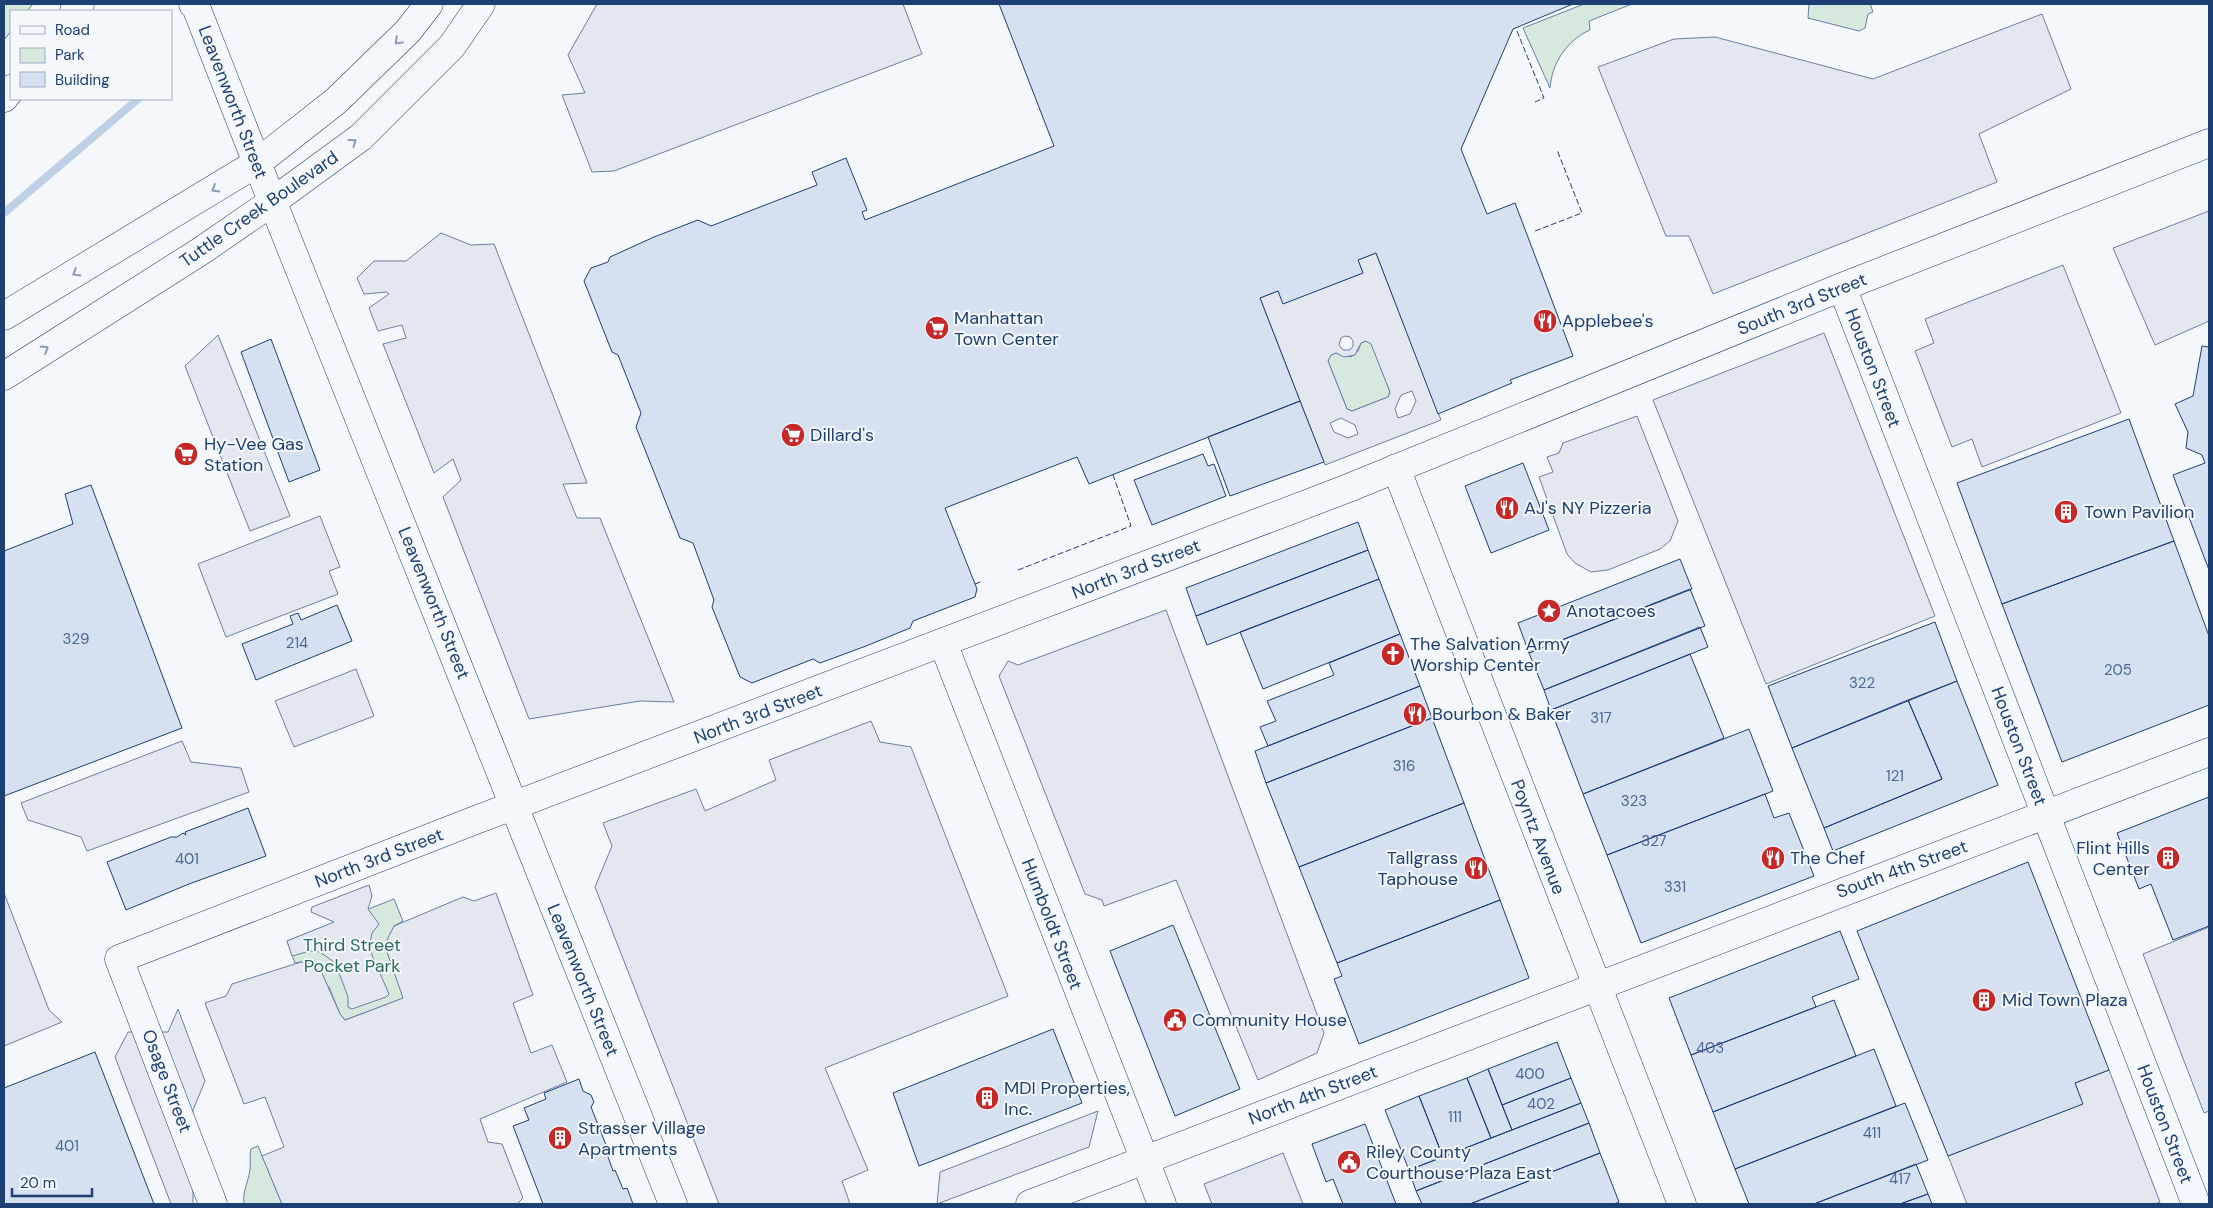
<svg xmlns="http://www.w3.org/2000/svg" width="2213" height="1208" font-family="'DM Sans',sans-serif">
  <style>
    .green { fill: #d7e8df; stroke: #687fa3 }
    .parking { fill: #e3e8f0; stroke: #687fa3; fill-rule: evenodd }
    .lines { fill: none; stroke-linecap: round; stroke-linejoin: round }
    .stream { stroke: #bed0e5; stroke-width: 8 }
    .building { fill: #d5e0f0; stroke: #1d3f73 }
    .minor-casing { stroke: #1d3f73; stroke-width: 29 }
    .major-casing { stroke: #1d3f73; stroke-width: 29 }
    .highway-casing { stroke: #1d3f73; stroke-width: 29 }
    .minor { stroke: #f4f7fb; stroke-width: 28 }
    .major { stroke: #f4f7fb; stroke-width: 28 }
    .highway { stroke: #f4f7fb; stroke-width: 28 }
    .fence { stroke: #1d3f73; stroke-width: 1; stroke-dasharray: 6 2.5; stroke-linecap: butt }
    .oneway { stroke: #889bb7 }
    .labels { text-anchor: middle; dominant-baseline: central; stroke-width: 4; stroke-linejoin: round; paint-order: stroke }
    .number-label { font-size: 15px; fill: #4b6792 }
    .street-label { font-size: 18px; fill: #1d3f73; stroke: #f4f7fb }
    .poi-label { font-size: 18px; fill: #1d3f73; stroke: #f4f7fb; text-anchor: start }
    .park-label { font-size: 18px; fill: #2c6c60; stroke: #f4f7fb }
  </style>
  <rect width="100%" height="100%" fill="#f4f7fb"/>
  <!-- green -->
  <path class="green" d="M 4,4 L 33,4 L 27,11 L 11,11 L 11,31 L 4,40 Z
    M 1584,4 L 1632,4 L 1589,21 L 1590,30 C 1567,40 1552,63 1550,88 L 1523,28 Z
    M 1809,4 L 1870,4 L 1873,12 L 1868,14 L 1865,28 L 1859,31 L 1808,18 Z
    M 1366,341 L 1372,344 L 1390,392 L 1388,397 L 1352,411 L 1347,409 L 1328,361 L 1330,355 L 1336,353 L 1351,357 L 1358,351 L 1361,343 Z
    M 394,899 L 403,921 L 394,926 L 386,949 L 404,998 L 345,1020 L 340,1014 L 329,987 L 301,962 L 295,963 L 287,941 Z
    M 258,1146 L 282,1204 L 244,1204 C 242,1191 249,1181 250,1169 C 251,1162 249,1156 251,1149 Z"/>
  <!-- parking -->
  <path class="parking" d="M 597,4 L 903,4 L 922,54 L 614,171 L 592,172 L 562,95 L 585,93 L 568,55 Z
    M 2042,14 L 2071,89 L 1979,134 L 1997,182 L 1713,294 L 1689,236 L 1666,236 L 1598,67 L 1674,39 L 1715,37 L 1873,79 Z
    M 2209,211 L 2209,321 L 2155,345 L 2113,248 Z
    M 441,233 L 471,245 L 494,244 L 587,483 L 563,484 L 577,518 L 600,518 L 674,702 L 640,701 L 529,719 L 443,497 L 461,480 L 453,459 L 434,473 L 383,344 L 406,338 L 402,325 L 378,331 L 369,308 L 389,294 L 387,292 L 364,294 L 357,278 L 374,261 L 406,261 Z
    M 1376,253 L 1441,420 L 1325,465 L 1260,298 L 1278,291 L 1284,303 L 1363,273 L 1358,260 ZM 1345,336 L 1350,337 L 1353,341 L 1353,346 L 1350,350 L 1343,350 L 1339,345 L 1341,338 ZM 1366,341 L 1371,344 L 1390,392 L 1388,397 L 1352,411 L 1347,409 L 1328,361 L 1331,355 L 1336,353 L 1344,357 L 1355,355 L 1361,343 ZM 1412,391 L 1416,401 L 1410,414 L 1398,418 L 1395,409 L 1401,395 ZM 1341,418 L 1355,425 L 1358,434 L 1348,438 L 1334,432 L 1330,423 Z
    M 2063,265 L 2121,413 L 1982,467 L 1972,439 L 1952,447 L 1915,351 L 1934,343 L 1925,319 Z
    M 1824,333 L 1935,616 L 1766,684 L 1653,400 Z
    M 218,335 L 290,516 L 250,531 L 185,366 Z
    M 1637,416 L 1678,521 L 1670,541 L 1660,549 L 1608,570 L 1591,572 L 1575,563 L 1567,554 L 1539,477 L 1553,472 L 1547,457 L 1559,453 L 1563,443 Z
    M 320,516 L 340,567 L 329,571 L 338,594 L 226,637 L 198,564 Z
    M 1166,610 L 1324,1033 L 1317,1053 L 1258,1080 L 1176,880 L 1104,906 L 1102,900 L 1085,894 L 999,676 L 1008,661 L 1018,665 Z
    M 356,669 L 374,716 L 294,747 L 275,701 Z
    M 871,721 L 880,742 L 911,747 L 1008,996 L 825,1068 L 868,1170 L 842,1181 L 850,1204 L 719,1204 L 595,887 L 612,846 L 603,823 L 696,789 L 705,811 L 776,780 L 769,760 Z
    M 182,741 L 191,762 L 241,768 L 249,792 L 87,851 L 81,837 L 28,820 L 21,803 Z
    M 369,885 L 372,896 L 368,909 L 379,924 L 372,933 L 370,943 L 372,955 L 389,994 L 386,997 L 352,1009 L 348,1007 L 348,997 L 343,983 L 334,962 L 320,952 L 310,951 L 292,956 L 287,941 L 334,922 L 311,912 L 312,907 Z
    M 4,893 L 49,1010 L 62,1022 L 4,1046 Z
    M 496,893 L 533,995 L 513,1003 L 531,1053 L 552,1045 L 567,1082 L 480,1119 L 488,1142 L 502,1144 L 523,1198 L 517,1204 L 282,1204 L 262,1156 L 284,1147 L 265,1097 L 244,1104 L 205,1003 L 226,996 L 232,984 L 301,962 L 313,964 L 321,971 L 340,1014 L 345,1020 L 364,1013 L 403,998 L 386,949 L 387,940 L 394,926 L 463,897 L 474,901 Z
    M 2209,927 L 2209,1111 L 2204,1113 L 2143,954 Z
    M 178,1009 L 205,1081 L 193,1110 L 193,1204 L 171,1204 L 115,1057 L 128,1032 L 168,1032 Z
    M 2109,1070 L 2160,1202 L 2155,1204 L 1967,1204 L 1948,1156 L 2082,1104 L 2075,1083 Z
    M 1098,1111 L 1089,1147 L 937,1204 L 940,1172 Z
    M 1283,1153 L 1303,1204 L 1212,1204 L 1204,1184 Z"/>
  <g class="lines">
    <!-- stream -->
    <path class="stream" d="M 4,213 L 138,99"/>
  </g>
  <!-- building -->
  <path class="building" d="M 999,4 L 1573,4 L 1513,29 L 1461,149 L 1487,214 L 1515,203 L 1573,356 L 1510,380 L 1512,383 L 1438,414 L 1376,253 L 1358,260 L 1363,273 L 1283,304 L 1278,291 L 1260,298 L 1300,401 L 1089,484 L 1077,457 L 945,508 L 977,589 L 975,597 L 913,621 L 910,628 L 866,646 L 820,663 L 813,659 L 752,683 L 740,677 L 712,607 L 714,600 L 693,543 L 680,538 L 636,427 L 641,413 L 618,355 L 612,352 L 584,281 L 591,268 L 608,262 L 610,257 L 654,237 L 698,220 L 711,226 L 817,185 L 812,172 L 846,158 L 867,210 L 862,212 L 865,220 L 1054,146 Z
    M 271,339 L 320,470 L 289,482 L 241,352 Z
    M 2202,346 L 2209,347 L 2209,570 L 2173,475 L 2205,463 L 2202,455 L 2186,448 L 2188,432 L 2175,404 L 2193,396 Z
    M 1300,401 L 1324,462 L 1230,496 L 1208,437 Z
    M 2129,419 L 2174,541 L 2002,604 L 1957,483 Z
    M 1203,454 L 1208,466 L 1214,464 L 1226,496 L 1152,525 L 1134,480 Z
    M 1523,463 L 1549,530 L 1491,553 L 1465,486 Z
    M 91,485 L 182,728 L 4,796 L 4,551 L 73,524 L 65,494 Z
    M 1358,522 L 1368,550 L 1196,616 L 1186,588 Z
    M 2174,541 L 2209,636 L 2209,705 L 2062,762 L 2002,604 Z
    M 1368,550 L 1379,579 L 1207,645 L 1196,616 Z
    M 1680,559 L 1692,589 L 1529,653 L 1518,623 Z
    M 1379,579 L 1400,634 L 1263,689 L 1240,632 Z
    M 1690,589 L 1705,626 L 1544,690 L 1529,653 Z
    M 337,605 L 352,641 L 256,680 L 242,644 L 293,624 L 290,616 L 298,613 L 301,620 Z
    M 1935,622 L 1957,681 L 1792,748 L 1768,686 Z
    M 1700,627 L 1708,647 L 1551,710 L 1544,690 Z
    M 1400,634 L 1420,686 L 1268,746 L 1260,727 L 1276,721 L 1267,701 L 1334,675 L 1329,663 Z
    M 1690,654 L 1724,738 L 1583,794 L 1551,710 Z
    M 1957,681 L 1998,785 L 1833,851 L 1824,828 L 1942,779 L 1908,700 Z
    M 1420,686 L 1432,718 L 1266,783 L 1255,751 Z
    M 1908,700 L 1942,779 L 1824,828 L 1792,748 Z
    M 1432,718 L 1464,803 L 1299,867 L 1266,783 Z
    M 1749,729 L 1773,791 L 1607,855 L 1583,794 Z
    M 1765,794 L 1774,818 L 1789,813 L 1814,876 L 1641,943 L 1607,855 Z
    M 2209,797 L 2209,926 L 2173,940 L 2151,884 L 2139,889 L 2117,833 Z
    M 1464,803 L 1500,900 L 1337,963 L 1299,867 Z
    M 248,808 L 266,856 L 189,884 L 126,910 L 107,862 L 171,837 L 177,837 L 183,833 L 186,835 L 185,832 Z
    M 2028,862 L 2109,1070 L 2075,1083 L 2083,1104 L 1948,1156 L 1857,931 Z
    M 1500,900 L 1529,978 L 1359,1044 L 1334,979 L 1342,976 L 1337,963 Z
    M 1173,925 L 1240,1089 L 1175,1116 L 1110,951 Z
    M 1840,931 L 1859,979 L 1812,997 L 1816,1007 L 1691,1055 L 1669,998 Z
    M 1834,1000 L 1856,1056 L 1713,1112 L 1691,1055 Z
    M 1053,1029 L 1082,1103 L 919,1166 L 893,1093 Z
    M 1557,1042 L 1571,1078 L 1502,1105 L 1488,1069 Z
    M 1874,1049 L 1896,1106 L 1735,1169 L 1713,1112 Z
    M 95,1052 L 154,1204 L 4,1204 L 4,1088 Z
    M 1488,1069 L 1512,1130 L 1491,1138 L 1467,1078 Z
    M 1467,1078 L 1491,1138 L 1443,1157 L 1419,1096 Z
    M 1571,1078 L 1581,1103 L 1512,1130 L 1502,1105 Z
    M 579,1079 L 583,1091 L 591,1095 L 594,1102 L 591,1107 L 608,1150 L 606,1151 L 613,1171 L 615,1170 L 623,1189 L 627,1188 L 633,1204 L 543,1204 L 513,1126 L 529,1120 L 524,1108 L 546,1099 L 544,1093 Z
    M 1419,1096 L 1443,1157 L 1409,1170 L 1385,1110 Z
    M 1581,1103 L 1589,1123 L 1416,1191 L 1409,1170 Z
    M 1905,1103 L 1928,1160 L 1814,1204 L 1749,1204 L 1735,1169 Z
    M 1589,1123 L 1600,1153 L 1470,1204 L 1422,1204 L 1416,1191 Z
    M 1365,1124 L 1396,1204 L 1343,1204 L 1333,1179 L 1326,1182 L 1312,1144 Z
    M 1600,1153 L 1619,1202 L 1614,1204 L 1470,1204 Z
    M 1916,1164 L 1928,1194 L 1900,1204 L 1814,1204 Z
    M 1928,1194 L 1932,1204 L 1900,1204 Z"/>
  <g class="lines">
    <!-- minor casing -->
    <g class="minor-casing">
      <path id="minor" d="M 193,4 L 196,7 L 257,163
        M 74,11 L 80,4
        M 4,98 L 11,89
        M 1842,287 L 2196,1204
        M 1396,468 L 1682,1204
        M 943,643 L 1162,1204
        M 213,1204 L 119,959 L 473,821 L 1346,489 L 1842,287 L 2209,143"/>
    </g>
    <!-- major casing -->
    <g class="major-casing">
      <path id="major" d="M 257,163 L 673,1204
        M 1030,1204 L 2209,752"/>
    </g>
    <!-- highway casing -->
    <g class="highway-casing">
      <path id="highway" d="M 4,316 L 257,163 L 336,101 L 408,31 L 429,4
        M 4,376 L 201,251 L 272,202 L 361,137 L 452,46 L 481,4"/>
    </g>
    <!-- minor -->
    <use href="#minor" class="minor"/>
    <!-- major -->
    <use href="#major" class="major"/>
    <!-- highway -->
    <use href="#highway" class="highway"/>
    <!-- fence -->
    <path class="fence" d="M 1517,31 L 1544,98 L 1535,102
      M 1535,231 L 1582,213 L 1557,150
      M 1018,570 L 1131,526 L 1113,475
      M 975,584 L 983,581"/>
  </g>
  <!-- one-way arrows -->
  <defs><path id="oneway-chevron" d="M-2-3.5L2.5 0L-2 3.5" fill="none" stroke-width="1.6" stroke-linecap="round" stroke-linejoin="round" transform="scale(1.25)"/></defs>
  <g class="oneway">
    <use href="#oneway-chevron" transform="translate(398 41) rotate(136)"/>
    <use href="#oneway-chevron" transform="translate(353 142) rotate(-36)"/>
    <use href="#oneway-chevron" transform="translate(215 189) rotate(149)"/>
    <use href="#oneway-chevron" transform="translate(76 273) rotate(149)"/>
    <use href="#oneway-chevron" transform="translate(45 349) rotate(-32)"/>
  </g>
  <!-- icons -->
  <defs>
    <g id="restaurant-disc" transform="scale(1.25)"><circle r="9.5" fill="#c62828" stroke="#f4f7fb"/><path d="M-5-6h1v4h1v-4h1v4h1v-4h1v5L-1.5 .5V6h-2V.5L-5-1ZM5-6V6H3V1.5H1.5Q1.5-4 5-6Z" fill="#fff"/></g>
    <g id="supermarket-disc" transform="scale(1.25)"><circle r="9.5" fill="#c62828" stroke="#f4f7fb"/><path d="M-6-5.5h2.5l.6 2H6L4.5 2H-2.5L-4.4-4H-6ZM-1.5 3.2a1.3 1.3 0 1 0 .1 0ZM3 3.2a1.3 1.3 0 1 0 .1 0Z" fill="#fff"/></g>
    <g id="building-disc" transform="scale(1.25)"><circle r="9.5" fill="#c62828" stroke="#f4f7fb"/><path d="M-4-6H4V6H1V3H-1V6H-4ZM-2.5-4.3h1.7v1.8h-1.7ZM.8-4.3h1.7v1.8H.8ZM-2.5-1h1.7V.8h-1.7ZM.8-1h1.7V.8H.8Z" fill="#fff"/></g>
    <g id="sight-disc" transform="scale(1.25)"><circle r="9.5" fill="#c62828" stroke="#f4f7fb"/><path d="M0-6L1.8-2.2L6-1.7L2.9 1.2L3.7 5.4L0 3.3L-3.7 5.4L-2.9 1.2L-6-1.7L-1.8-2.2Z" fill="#fff"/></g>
    <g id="church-disc" transform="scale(1.25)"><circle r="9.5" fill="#c62828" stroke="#f4f7fb"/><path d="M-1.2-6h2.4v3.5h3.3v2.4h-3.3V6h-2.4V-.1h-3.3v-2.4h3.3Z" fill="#fff"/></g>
    <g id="civic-disc" transform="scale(1.25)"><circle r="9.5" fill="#c62828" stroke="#f4f7fb"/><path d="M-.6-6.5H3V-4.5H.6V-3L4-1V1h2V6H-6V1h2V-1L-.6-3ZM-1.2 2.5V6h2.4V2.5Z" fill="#fff"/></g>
  </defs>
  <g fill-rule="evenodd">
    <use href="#restaurant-disc" x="1545" y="321"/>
    <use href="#supermarket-disc" x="937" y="328"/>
    <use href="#supermarket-disc" x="793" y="435"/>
    <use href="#supermarket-disc" x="186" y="454"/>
    <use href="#restaurant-disc" x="1507" y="508"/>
    <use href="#building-disc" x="2066" y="512"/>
    <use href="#sight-disc" x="1549" y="611"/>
    <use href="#church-disc" x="1393" y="654"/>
    <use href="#restaurant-disc" x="1415" y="714"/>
    <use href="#restaurant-disc" x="1773" y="858"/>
    <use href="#building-disc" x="2168" y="858"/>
    <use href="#restaurant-disc" x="1476" y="868"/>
    <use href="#building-disc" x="1984" y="1000"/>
    <use href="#civic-disc" x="1175" y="1020"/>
    <use href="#building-disc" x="987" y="1098"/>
    <use href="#building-disc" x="560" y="1138"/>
    <use href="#civic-disc" x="1349" y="1162"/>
  </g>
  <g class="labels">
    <!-- number labels -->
    <g class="number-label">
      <text x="76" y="639">329</text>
      <text x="297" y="643">214</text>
      <text x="2118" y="670">205</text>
      <text x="1862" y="683">322</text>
      <text x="1601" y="718">317</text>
      <text x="1404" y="766">316</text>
      <text x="1895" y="776">121</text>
      <text x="1634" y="801">323</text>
      <text x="1654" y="841">327</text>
      <text x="187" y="859">401</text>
      <text x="1675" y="887">331</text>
      <text x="1710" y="1048">403</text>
      <text x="1530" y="1074">400</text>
      <text x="1541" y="1104">402</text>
      <text x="1455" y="1117">111</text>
      <text x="1872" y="1133">411</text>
      <text x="67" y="1146">401</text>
      <text x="1900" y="1179">417</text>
    </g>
    <!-- street labels -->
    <g class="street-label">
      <text transform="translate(233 102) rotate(69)">Leavenworth Street</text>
      <text transform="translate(259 209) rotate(-35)">Tuttle Creek Boulevard</text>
      <text transform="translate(1802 304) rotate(-22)">South 3rd Street</text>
      <text transform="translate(1873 368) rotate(69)">Houston Street</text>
      <text transform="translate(1136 569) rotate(-21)">North 3rd Street</text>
      <text transform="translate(434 603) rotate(68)">Leavenworth Street</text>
      <text transform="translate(758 714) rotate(-21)">North 3rd Street</text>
      <text transform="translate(2019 746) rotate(69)">Houston Street</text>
      <text transform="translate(1538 837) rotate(69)">Poyntz Avenue</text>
      <text transform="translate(379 858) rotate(-21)">North 3rd Street</text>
      <text transform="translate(1902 869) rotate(-20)">South 4th Street</text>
      <text transform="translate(1052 924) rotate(69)">Humboldt Street</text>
      <text transform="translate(583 980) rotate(68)">Leavenworth Street</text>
      <text transform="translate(167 1081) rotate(69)">Osage Street</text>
      <text transform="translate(1313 1095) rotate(-21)">North 4th Street</text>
      <text transform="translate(2165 1124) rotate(69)">Houston Street</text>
    </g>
    <!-- poi labels -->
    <g class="poi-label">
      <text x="954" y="318">Manhattan<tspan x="954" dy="21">Town Center</tspan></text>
      <text x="1562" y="321">Applebee's</text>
      <text x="810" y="435">Dillard's</text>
      <text x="204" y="444">Hy-Vee Gas<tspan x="204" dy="21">Station</tspan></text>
      <text x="1524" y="508">AJ's NY Pizzeria</text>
      <text x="2084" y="512">Town Pavilion</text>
      <text x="1566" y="611">Anotacoes</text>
      <text x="1410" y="644">The Salvation Army<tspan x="1410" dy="21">Worship Center</tspan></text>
      <text x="1432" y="714">Bourbon &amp; Baker</text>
      <text x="2150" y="848" text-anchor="end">Flint Hills<tspan x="2150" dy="21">Center</tspan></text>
      <text x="1458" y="858" text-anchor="end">Tallgrass<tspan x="1458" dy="21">Taphouse</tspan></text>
      <text x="1790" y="858">The Chef</text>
      <text x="2002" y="1000">Mid Town Plaza</text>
      <text x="1192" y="1020">Community House</text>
      <text x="1004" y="1088">MDI Properties,<tspan x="1004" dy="21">Inc.</tspan></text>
      <text x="578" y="1128">Strasser Village<tspan x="578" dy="21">Apartments</tspan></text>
      <text x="1366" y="1152">Riley County<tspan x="1366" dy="21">Courthouse Plaza East</tspan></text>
    </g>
    <!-- park labels -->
    <g class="park-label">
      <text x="352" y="945">Third Street<tspan x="352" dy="21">Pocket Park</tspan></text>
    </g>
  </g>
  <!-- border -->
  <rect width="2213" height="1208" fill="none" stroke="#1d3f73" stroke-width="10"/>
  <!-- legend -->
  <rect x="10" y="10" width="162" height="90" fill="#f4f7fb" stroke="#9eadc5"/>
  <rect x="20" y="26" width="25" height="8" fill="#f4f7fb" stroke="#9eadc5"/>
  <text x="55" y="35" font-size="15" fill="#1d3f73">Road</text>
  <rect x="20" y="48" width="25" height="15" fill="#d7e8df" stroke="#9eadc5"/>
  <text x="55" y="60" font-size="15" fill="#1d3f73">Park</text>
  <rect x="20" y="72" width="25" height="15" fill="#d5e0f0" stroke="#9eadc5"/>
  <text x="55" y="85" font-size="15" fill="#1d3f73">Building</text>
  <!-- scale -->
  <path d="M12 1188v8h80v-8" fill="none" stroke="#1d3f73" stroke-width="2.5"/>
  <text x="20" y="1188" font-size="15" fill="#1d3f73" stroke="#f4f7fb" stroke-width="4" paint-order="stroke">20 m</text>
</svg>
